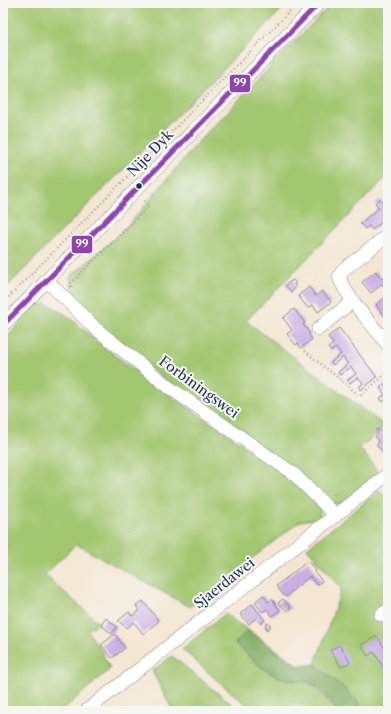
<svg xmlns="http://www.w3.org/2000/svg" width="391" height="714" font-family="'Libre Caslon Text',serif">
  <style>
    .green { fill: #a3c670; stroke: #5f7a67 }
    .forest { fill: #82ab62; stroke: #4e6d60 }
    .building { fill: #c9ade4 }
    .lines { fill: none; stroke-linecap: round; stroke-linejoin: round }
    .minor-casing { stroke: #888a98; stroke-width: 14 }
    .path { stroke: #888a98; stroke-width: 2; stroke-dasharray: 1 3; stroke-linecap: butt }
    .minor { stroke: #fff; stroke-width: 13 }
    .bus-1-casing { stroke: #f6f6f2; stroke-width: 8 }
    .bus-1 { stroke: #8e44ad; stroke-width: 5 }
    .bus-dot { fill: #1b2f5e; stroke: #f6f6f2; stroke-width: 1.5 }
    .labels { text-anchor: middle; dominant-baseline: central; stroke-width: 4; stroke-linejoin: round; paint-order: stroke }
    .street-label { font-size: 14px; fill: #1b2f5e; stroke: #f6f6f2 }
    .line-badge { stroke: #f6f6f2; stroke-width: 1.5 }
    .badge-label { font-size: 11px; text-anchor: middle; font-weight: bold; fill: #fff }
  </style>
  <rect width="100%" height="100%" fill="#f6f6f2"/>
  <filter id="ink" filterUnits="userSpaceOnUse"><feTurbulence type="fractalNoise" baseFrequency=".025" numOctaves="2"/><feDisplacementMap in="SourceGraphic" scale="8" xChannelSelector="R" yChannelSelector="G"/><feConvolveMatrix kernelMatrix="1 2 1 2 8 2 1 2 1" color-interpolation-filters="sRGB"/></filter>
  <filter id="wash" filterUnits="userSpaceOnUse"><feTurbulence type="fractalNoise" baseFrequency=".012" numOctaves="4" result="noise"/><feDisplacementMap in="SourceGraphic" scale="16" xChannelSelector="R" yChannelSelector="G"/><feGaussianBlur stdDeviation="0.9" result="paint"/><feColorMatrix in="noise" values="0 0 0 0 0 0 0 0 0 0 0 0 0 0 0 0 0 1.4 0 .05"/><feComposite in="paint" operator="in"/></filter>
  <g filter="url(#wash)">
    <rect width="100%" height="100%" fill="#f4e6d1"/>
    <!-- green -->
    <path class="green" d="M 3,3 L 288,3 C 194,100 97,194 3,291 Z
      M 332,3 L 388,3 L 388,175 L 246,321 L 385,426 L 360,448 L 379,473 L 340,504 L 333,504 L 327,501 L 147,366 L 78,305 L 73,294 L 70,277 L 125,229 L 200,140 Z
      M 46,304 C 70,313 89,336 109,351 C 164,394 224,430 281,471 C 290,478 315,498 320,509 C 320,511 320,515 320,518 L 300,521 L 190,607 L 76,544 L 45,575 L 99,623 L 87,630 L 102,652 L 110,669 L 61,711 L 3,711 L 3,342 L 32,309 L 38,305 Z
      M 379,491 L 388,499 L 388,709 L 385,711 L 366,711 L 344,688 L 315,664 L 340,594 L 341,588 L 307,548 Z
      M 225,614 L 248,630 L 236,642 L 278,677 L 289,680 L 308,682 L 315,687 L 338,711 L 255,711 L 220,683 L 182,649 Z
      M 172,656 L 240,711 L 173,711 L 152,671 Z"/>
    <!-- forest -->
    <path class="forest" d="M 248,630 L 299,666 L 315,664 L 344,688 L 366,711 L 338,711 C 332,703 317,684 307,682 C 298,680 288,680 279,677 C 263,671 247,655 235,643 Z"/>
    <g id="blocks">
      <!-- building -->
      <path class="building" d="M 380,199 L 388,209 L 384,213 L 388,217 L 372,230 L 369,226 L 365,229 L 360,223 L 379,208 L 375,203 Z
        M 376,271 L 382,279 L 388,275 L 388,286 L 386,288 L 382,284 L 371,293 L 362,282 Z
        M 293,280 L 296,283 L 294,285 L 296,287 L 291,292 L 285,285 Z
        M 309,287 L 316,296 L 322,291 L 331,302 L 318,312 L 313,305 L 308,308 L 298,296 Z
        M 386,297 L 388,300 L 388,321 L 376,305 Z
        M 294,309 L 305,323 L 303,324 L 310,334 L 309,335 L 312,339 L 301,348 L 298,343 L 296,345 L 287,334 L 292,330 L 283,318 Z
        M 339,328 L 377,377 L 361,390 L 359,387 L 363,383 L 358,377 L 350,383 L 347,380 L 356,374 L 351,367 L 340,375 L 338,372 L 348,364 L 343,357 L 333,365 L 331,362 L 341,354 L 336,348 L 331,351 L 328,348 L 333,344 L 328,337 Z
        M 388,381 L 388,398 L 383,402 L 380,398 L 385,395 L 380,388 Z
        M 379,429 L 388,441 L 388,453 L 386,455 L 377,446 L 377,444 L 379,442 L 375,436 L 378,433 L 376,430 Z
        M 308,561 L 316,571 L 315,572 L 322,581 L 317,585 L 310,576 L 285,597 L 276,586 Z
        M 263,595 L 268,602 L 272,599 L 280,610 L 272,616 L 267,609 L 262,612 L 255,602 Z
        M 283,599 L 291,608 L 287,611 L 278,603 Z
        M 143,601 L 159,621 L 143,634 L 134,622 L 127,628 L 118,621 L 129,612 L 132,616 L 140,611 L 136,606 Z
        M 252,604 L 265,620 L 261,624 L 256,618 L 249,624 L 240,614 Z
        M 106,618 L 117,627 L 112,634 L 101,625 Z
        M 268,623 L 271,626 L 267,630 L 265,625 Z
        M 115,634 L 125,648 L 112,658 L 101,645 Z
        M 377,636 L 388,654 L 388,675 L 374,652 L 368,656 L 361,645 Z
        M 339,645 L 350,662 L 341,667 L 330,650 Z"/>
    </g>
  </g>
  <g filter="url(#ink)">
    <use href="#blocks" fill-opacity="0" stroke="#888a98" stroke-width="1"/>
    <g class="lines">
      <!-- minor casing -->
      <g class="minor-casing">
        <path id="minor" d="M 388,235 L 343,270 L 339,277 C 348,300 373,325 388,345
          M 47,281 L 95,328 L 170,388 L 294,474 L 336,516
          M 3,325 L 319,3
          M 318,329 L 353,301
          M 381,615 L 388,610
          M 86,711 L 388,474"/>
      </g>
      <!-- path -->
      <path class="path" d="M 71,287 L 70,284 L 149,206 L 143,200
        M 3,303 L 298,3
        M 305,351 L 360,396 L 388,372
        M 331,494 L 343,495"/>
      <!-- minor -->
      <use href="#minor" class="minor"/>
      <!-- bus-1 casing -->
      <g class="bus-1-casing">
        <path id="bus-1" d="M 3,325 L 319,3"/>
      </g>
      <!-- bus-1 -->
      <use href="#bus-1" class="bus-1"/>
    </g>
  </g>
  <!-- markers -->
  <circle class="bus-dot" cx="139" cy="186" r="3.5"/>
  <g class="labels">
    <!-- street labels -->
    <g class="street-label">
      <text transform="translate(150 153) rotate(-46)">Nije Dyk</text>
      <text transform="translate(199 387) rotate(36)">Forbiningswei</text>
      <text transform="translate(224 583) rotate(-38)">Sjaerdawei</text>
    </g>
  </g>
  <g class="line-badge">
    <rect x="229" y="74" width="22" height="19" rx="4" fill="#8e44ad"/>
    <rect x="71" y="235" width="22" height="19" rx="4" fill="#8e44ad"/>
  </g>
  <g class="badge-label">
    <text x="240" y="87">99</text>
    <text x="82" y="248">99</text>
  </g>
  <!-- margin -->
  <rect width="391" height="714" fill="none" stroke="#f6f6f2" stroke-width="16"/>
</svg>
